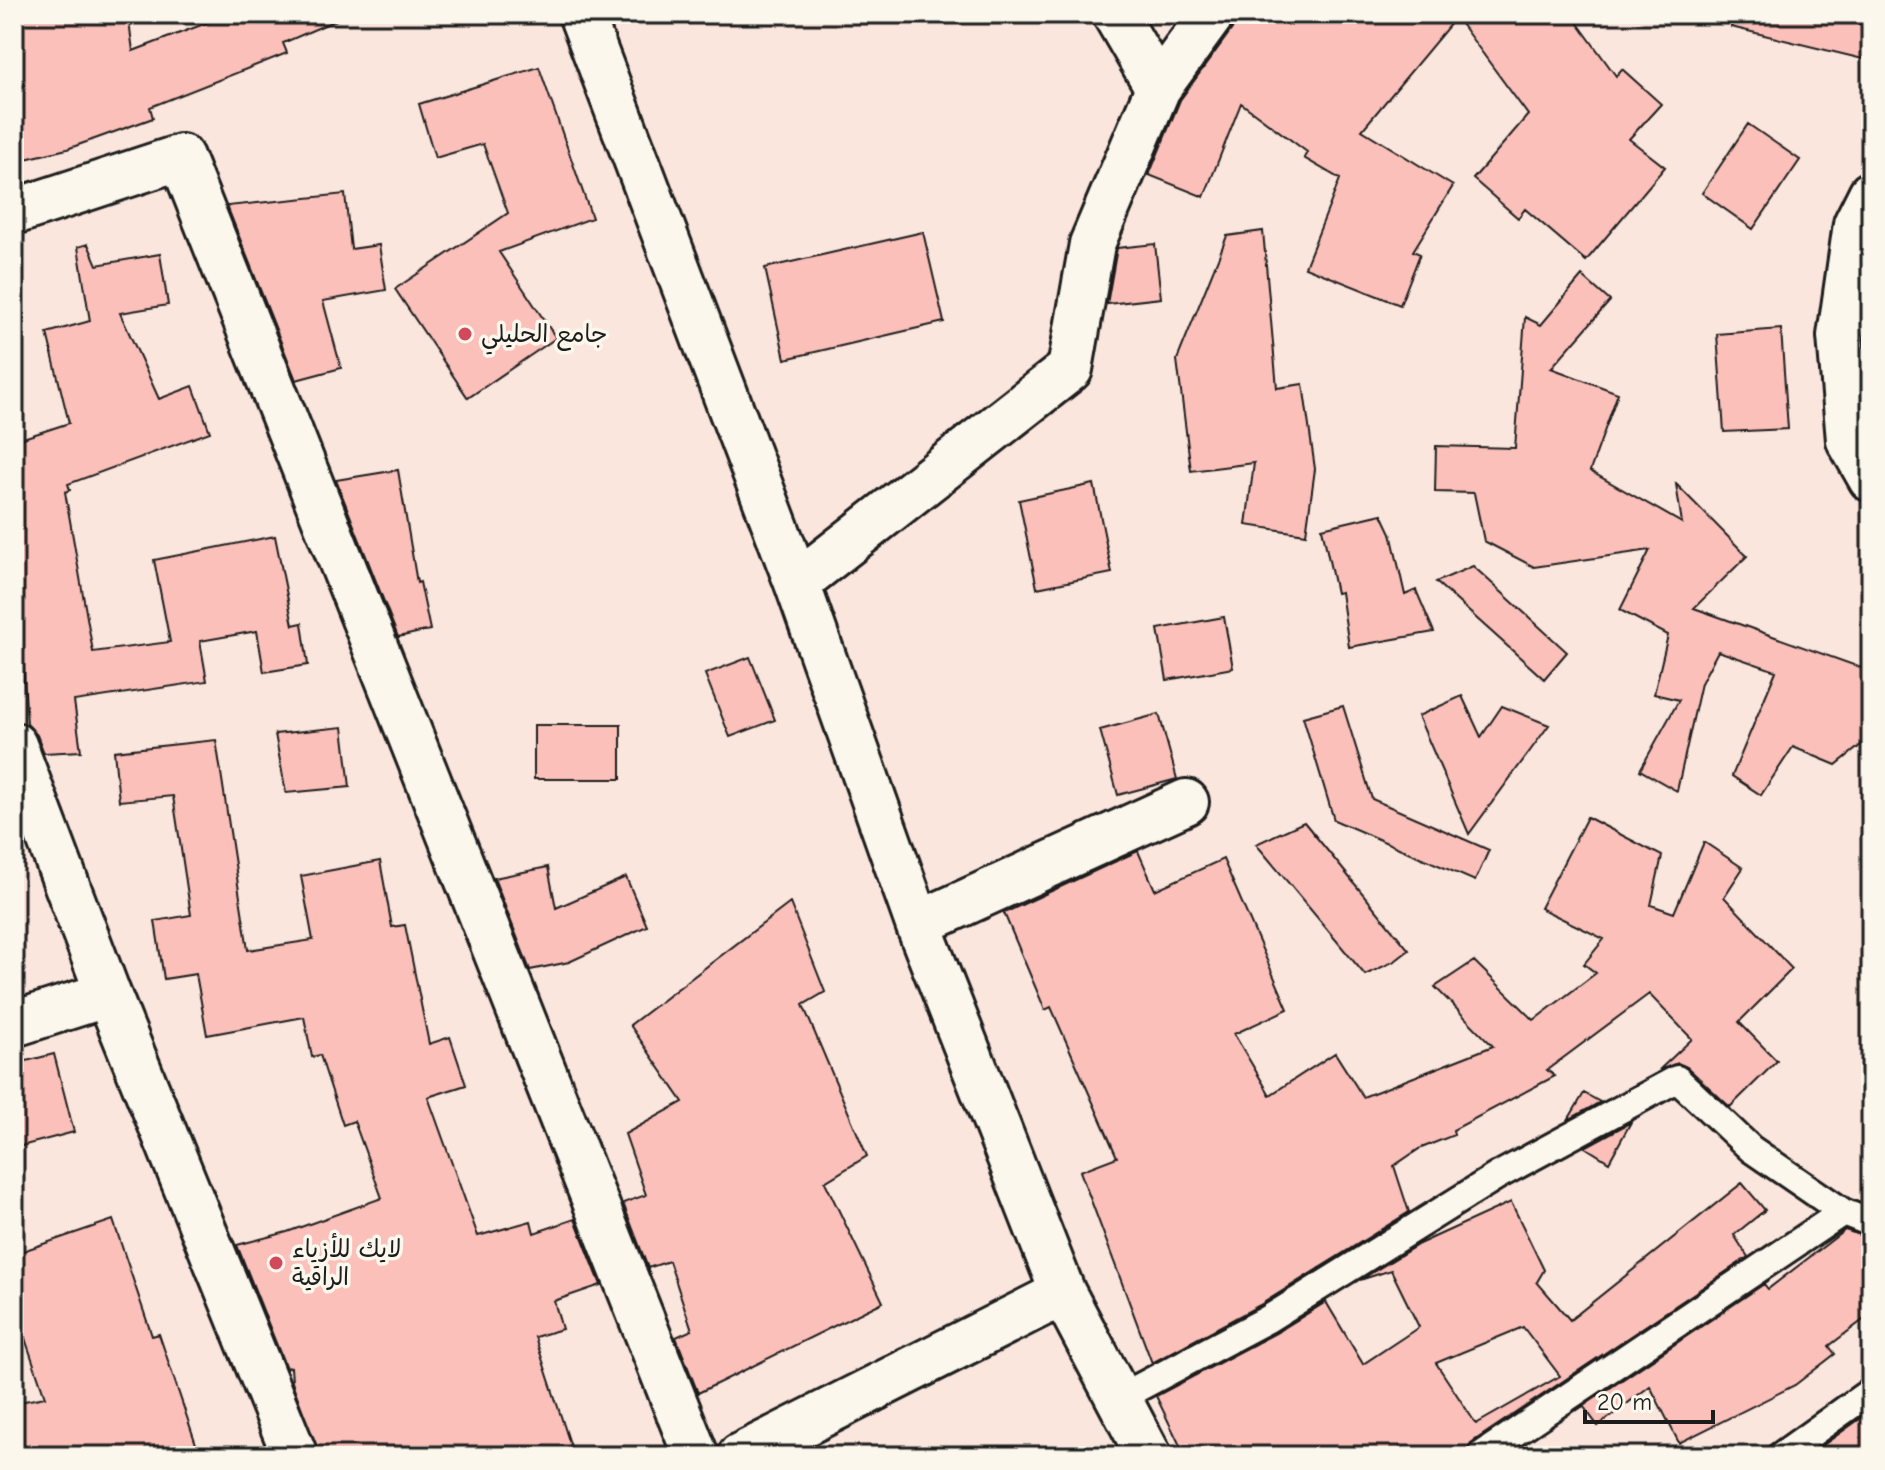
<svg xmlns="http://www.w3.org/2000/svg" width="1885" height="1470" font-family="'Comic Neue','Playpen Sans Arabic',sans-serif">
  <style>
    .building { fill: #fcc0ba; stroke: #1c1c1c; stroke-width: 2; fill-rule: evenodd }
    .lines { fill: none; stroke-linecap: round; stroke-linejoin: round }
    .service-casing { stroke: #1c1c1c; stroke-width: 32 }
    .minor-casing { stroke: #1c1c1c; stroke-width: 50 }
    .service { stroke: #fbf7ec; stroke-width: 26 }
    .minor { stroke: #fbf7ec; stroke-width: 44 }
    .poi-dot { fill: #d1495b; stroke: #fbf7ec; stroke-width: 3 }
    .labels { text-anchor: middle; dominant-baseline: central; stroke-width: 7; stroke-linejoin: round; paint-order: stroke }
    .poi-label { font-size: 24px; fill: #1c1c1c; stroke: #fbf7ec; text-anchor: start }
  </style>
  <rect width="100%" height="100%" fill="#fbe6dd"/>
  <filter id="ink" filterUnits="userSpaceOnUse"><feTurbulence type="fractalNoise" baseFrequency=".0125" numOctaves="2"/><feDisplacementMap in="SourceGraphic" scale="16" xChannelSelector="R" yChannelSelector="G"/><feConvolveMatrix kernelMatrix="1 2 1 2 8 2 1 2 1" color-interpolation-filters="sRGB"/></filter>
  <g filter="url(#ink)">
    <!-- building -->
    <path class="building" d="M 14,14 L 128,14 L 133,51 L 230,14 L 350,14 L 283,43 L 287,53 L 150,107 L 153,118 L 67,149 L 21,160 L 14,128 Z
      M 1237,14 L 1571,14 L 1616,76 L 1622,69 L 1661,104 L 1629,139 L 1665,167 L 1586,261 L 1525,209 L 1518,218 L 1473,179 L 1528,115 L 1456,17 L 1362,130 L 1453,186 L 1413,251 L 1420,254 L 1400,305 L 1305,267 L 1340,179 L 1304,158 L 1307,152 L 1241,103 L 1204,197 L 1149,175 L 1180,100 L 1232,29 Z
      M 1733,14 L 1819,14 L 1871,27 L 1871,61 L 1731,27 Z
      M 539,67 L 592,218 L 499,252 L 556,338 L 468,398 L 395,289 L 508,213 L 483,144 L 435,158 L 419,104 Z
      M 1748,124 L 1800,160 L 1753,229 L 1702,193 Z
      M 345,194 L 351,249 L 379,245 L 386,290 L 323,301 L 341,368 L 296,380 L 227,206 Z
      M 1263,231 L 1277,388 L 1303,384 L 1315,469 L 1306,534 L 1246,525 L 1254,463 L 1191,471 L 1177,360 L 1227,236 Z
      M 923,232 L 944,322 L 785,359 L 765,268 Z
      M 88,244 L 97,265 L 160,254 L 168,305 L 120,313 L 159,399 L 193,386 L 210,432 L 68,484 L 70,490 L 65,492 L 93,652 L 170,642 L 154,560 L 275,536 L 293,625 L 302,623 L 308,665 L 264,672 L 257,631 L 200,641 L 207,681 L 74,701 L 81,751 L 44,753 L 37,735 L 27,724 L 21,632 L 14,634 L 14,441 L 69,423 L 47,333 L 90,321 L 78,247 Z
      M 1155,244 L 1161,298 L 1107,304 L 1117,248 Z
      M 1582,276 L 1610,301 L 1551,368 L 1618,393 L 1590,471 L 1682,523 L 1676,484 L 1747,556 L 1694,608 L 1862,668 L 1871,684 L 1871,737 L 1836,765 L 1793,747 L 1761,795 L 1732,776 L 1776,671 L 1718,651 L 1701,683 L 1677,791 L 1640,770 L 1679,700 L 1654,694 L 1668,635 L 1620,610 L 1650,550 L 1534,567 L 1484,541 L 1474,493 L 1435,492 L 1436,446 L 1515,448 L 1525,317 L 1541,325 Z
      M 1781,329 L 1788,429 L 1724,432 L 1717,334 Z
      M 398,470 L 417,583 L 420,582 L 430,630 L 398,637 L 336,480 Z
      M 1094,484 L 1112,573 L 1037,588 L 1019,500 Z
      M 1382,514 L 1391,533 L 1405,595 L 1416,590 L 1434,632 L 1349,647 L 1341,592 L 1336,593 L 1322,528 Z
      M 1473,566 L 1567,652 L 1544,679 L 1436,582 Z
      M 1224,617 L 1233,668 L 1167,680 L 1158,629 Z
      M 750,657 L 775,720 L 730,737 L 705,674 Z
      M 1462,696 L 1481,737 L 1502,706 L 1549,725 L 1469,834 L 1418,716 Z
      M 1343,706 L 1372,799 L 1489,850 L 1475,881 L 1334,820 L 1303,717 Z
      M 1159,714 L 1177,779 L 1118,795 L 1100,730 Z
      M 534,725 L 621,725 L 621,779 L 534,779 Z
      M 343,727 L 350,787 L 286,793 L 275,734 Z
      M 216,740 L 248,950 L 313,940 L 301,876 L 380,861 L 392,927 L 405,925 L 429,1044 L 450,1037 L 466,1085 L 428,1097 L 478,1236 L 531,1221 L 534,1233 L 575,1219 L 601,1285 L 554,1301 L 562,1329 L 535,1337 L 574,1456 L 319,1456 L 292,1382 L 291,1367 L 286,1368 L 237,1245 L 287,1232 L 382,1198 L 354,1121 L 343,1125 L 320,1055 L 312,1057 L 304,1017 L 207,1035 L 196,974 L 164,979 L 155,921 L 191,915 L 173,796 L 119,801 L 114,751 Z
      M 1587,817 L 1662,856 L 1651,905 L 1674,913 L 1704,842 L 1743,868 L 1724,897 L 1792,969 L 1739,1022 L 1777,1061 L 1730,1107 L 1687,1067 L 1678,1063 L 1659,1070 L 1692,1039 L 1649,994 L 1547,1070 L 1555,1076 L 1453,1130 L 1454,1135 L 1419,1149 L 1394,1166 L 1409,1212 L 1260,1305 L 1152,1363 L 1080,1171 L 1117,1157 L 1051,1007 L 1045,1010 L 1004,913 L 1138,851 L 1155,890 L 1223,859 L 1288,1009 L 1234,1034 L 1270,1095 L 1335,1053 L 1363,1097 L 1493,1046 L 1435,987 L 1474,961 L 1534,1020 L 1596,973 L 1584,964 L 1604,939 L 1540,908 Z
      M 1304,822 L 1409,950 L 1395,961 L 1365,975 L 1256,844 Z
      M 548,867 L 556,908 L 626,877 L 647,926 L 569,962 L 530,970 L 494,878 Z
      M 790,903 L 825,992 L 803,1005 L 867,1156 L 825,1182 L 883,1302 L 698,1393 L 676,1337 L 692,1330 L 669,1261 L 648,1268 L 623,1203 L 646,1195 L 625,1134 L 683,1102 L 630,1025 Z
      M 54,1054 L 74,1132 L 14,1148 L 14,1064 Z
      M 1584,1093 L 1600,1102 L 1568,1120 Z
      M 1631,1122 L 1609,1162 L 1585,1147 Z
      M 1742,1183 L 1765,1210 L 1734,1235 L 1748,1257 L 1471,1443 L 1464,1456 L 1185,1456 L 1156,1396 L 1276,1333 L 1326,1302 L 1363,1364 L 1419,1327 L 1391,1270 L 1360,1280 L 1419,1244 L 1511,1202 L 1544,1270 L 1537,1282 L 1570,1320 ZM 1523,1327 L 1560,1376 L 1476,1424 L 1436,1363 Z
      M 113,1220 L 152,1336 L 159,1334 L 200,1456 L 14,1456 L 14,1403 L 45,1397 L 14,1306 L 14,1254 Z
      M 1845,1230 L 1871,1239 L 1871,1314 L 1829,1346 L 1835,1354 L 1795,1385 L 1679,1443 L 1650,1386 L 1598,1426 L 1583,1406 L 1576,1411 L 1764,1284 L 1768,1289 Z
      M 1871,1411 L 1871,1447 L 1852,1456 L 1808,1456 Z"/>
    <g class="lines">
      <!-- service casing -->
      <g class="service-casing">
        <path id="service" d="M 1843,1212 L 1871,1223
          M 1119,1398 L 1268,1319 L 1497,1176 L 1677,1079 L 1751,1149 L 1843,1212 L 1480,1456
          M 1780,1456 L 1871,1391"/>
      </g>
      <!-- minor casing -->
      <g class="minor-casing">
        <path id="minor" d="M 581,14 L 797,583 L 918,924 L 1063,1293 L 1149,1456
          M 1115,14 L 1158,88
          M 1871,194 L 1856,224 L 1840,336 L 1849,440 L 1871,479
          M 14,212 L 181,157 L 696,1456
          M 797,583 L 1070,369 L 1092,244 L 1158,88 L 1212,14
          M 14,745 L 108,994 L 295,1456
          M 918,924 L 1186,802
          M 14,1024 L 108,994
          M 740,1456 L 1063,1293"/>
      </g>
      <!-- service -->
      <use href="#service" class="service"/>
      <!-- minor -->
      <use href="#minor" class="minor"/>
    </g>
  </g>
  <!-- markers -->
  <g class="poi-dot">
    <circle cx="465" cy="334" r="8"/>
    <circle cx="276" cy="1263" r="8"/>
  </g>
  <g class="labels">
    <!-- poi labels -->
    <g class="poi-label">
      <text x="481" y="334">جامع الحليلي</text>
      <text x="292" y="1249">لايك للأزياء<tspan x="292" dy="28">الراقية</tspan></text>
    </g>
  </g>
  <!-- margin -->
  <rect width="1885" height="1470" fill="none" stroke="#fbf7ec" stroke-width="48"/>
  <rect x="24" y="24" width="1837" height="1422" fill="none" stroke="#1c1c1c" stroke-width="3" filter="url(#ink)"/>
  <!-- scale -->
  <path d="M1585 1410v12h128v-12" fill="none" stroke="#1c1c1c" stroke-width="4"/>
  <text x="1597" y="1410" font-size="24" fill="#1c1c1c" stroke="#fbf7ec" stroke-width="6" paint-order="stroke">20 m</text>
</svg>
